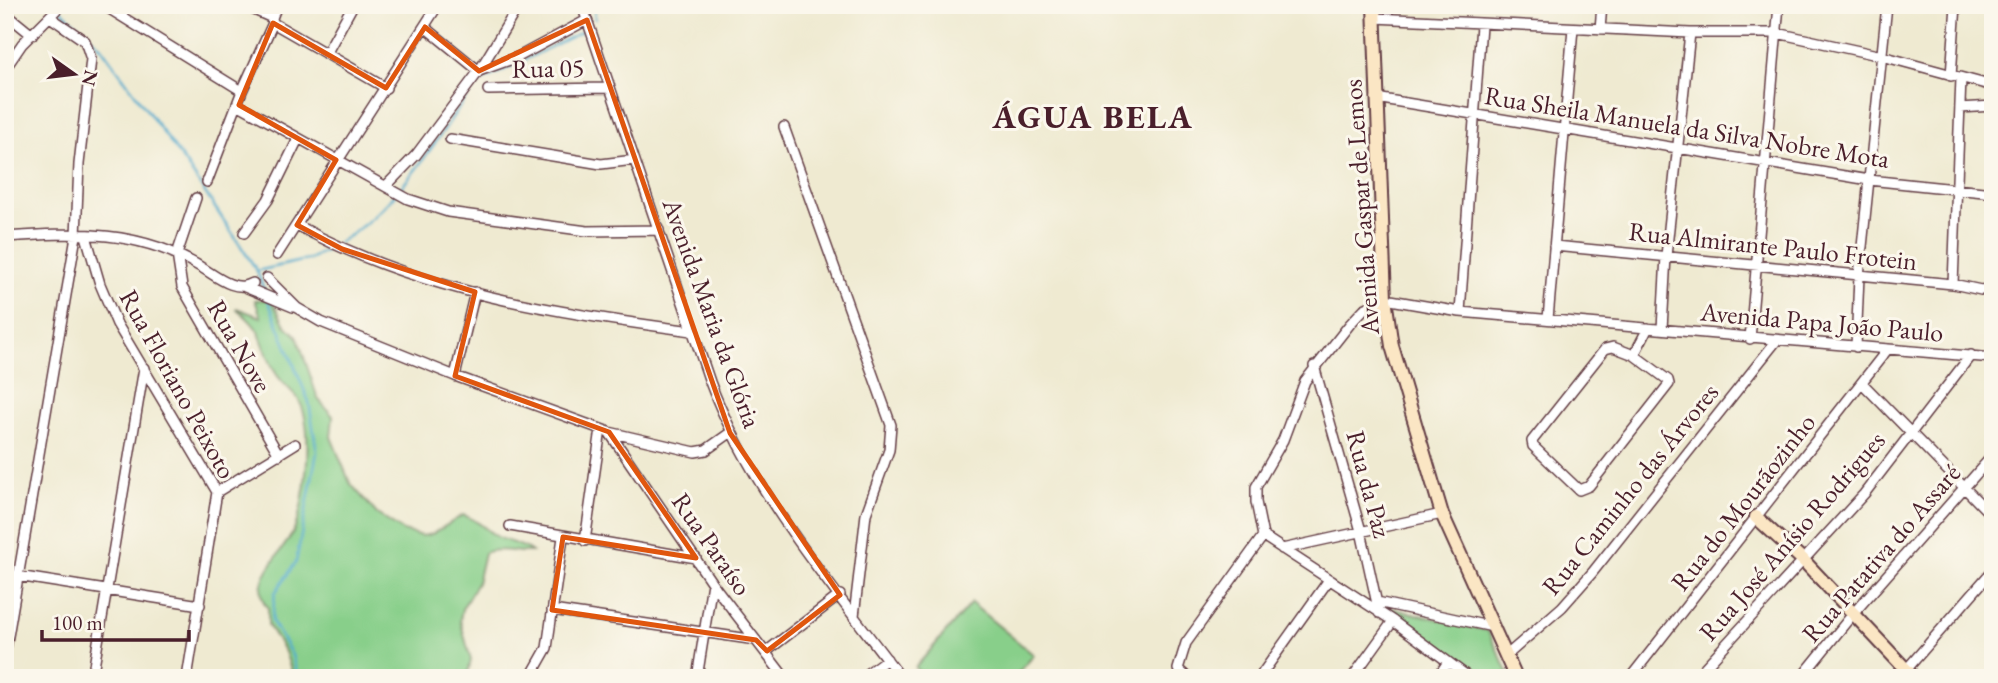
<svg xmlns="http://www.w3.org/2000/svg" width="1998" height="683" font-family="'EB Garamond',serif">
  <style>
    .green { fill: #88cf8a; stroke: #69775a; stroke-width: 2 }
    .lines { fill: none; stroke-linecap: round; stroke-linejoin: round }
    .stream { stroke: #50aacd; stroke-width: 2.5 }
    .street-casing { stroke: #633d44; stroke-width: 12 }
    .secondary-casing { stroke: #633d44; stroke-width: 16 }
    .street { stroke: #fff; stroke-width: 9 }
    .secondary { stroke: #fbe6c4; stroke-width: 12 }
    .marked { fill: none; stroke: #e0560e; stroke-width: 5; stroke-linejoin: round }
    .labels { text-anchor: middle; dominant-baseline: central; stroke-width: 6; stroke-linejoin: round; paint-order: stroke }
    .street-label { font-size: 26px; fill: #4a1f2b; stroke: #fbf7ec }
    .district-label { font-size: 33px; font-weight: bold; letter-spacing: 2px; fill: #4a1f2b; stroke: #fbf7ec }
  </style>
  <rect width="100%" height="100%" fill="#fbf7ec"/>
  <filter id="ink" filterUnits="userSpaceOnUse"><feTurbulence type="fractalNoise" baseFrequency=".0143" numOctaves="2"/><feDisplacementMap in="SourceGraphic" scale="14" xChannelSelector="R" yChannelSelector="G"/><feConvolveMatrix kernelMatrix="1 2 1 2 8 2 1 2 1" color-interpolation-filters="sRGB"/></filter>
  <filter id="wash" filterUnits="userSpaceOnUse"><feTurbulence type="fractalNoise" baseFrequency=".00686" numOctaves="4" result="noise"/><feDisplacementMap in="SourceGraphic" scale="28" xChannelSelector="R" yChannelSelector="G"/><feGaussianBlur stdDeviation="1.57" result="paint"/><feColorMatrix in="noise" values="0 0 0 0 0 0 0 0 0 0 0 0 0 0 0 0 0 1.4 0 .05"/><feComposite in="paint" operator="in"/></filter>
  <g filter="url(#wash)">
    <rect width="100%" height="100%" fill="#efead1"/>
    <!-- green -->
    <path class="green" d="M 271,299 L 285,325 L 297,336 L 318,399 L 333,416 L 331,437 L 350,483 L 377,514 L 403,531 L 422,536 L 432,534 L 463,515 C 480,521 483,528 496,536 C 508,543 521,543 532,552 C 517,553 497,547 484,553 L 477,583 L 462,609 L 460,620 L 471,660 L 467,678 L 294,678 L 285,652 L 268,625 L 268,608 C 246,583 283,553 293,532 C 306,505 315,425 298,399 C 291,389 280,382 274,370 C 257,337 268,335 236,308 L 261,317 L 255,300 Z
      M 971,603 L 1034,655 L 1014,678 L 927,678 L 915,668 Z
      M 1386,607 L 1488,631 L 1511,678 L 1480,678 L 1385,611 Z"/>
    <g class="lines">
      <!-- stream -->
      <path class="stream" d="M 594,5 L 595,19
        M 61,10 L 101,47 L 186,164 L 256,269 L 265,292
        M 338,243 C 381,218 413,175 441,134 C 454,116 464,97 480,82 L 583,31
        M 257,271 L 310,259 L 332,247
        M 267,298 L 309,402 L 317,452 L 296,562 L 275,593 L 272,621 L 292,655 L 298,678"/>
    </g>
  </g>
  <g filter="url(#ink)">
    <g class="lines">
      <!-- street casing -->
      <g class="street-casing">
        <path id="street" d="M 103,5 L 242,91
          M 243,5 L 272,18
          M 582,5 L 710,382 C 750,489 832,587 901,678
          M 5,13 L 32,35
          M 1374,18 L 1690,33 L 1777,33 L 1882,56 L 1993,86
          M 273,23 L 386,88
          M 425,27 L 479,71 L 518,57 L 587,20
          M 1600,29 L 1602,5
          M 326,54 L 353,5
          M 5,69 L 22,44 L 61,5
          M 1951,76 L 1956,5
          M 1988,85 L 1993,68
          M 488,90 L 609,88
          M 1376,98 L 1869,180 L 1993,193
          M 239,105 L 408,199 L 448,212 L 587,231 L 659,230
          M 1960,108 L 1993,106
          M 784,127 L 891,425 L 889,450 L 866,514 L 854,616
          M 450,139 L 601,164 L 634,160
          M 207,182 L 242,91 L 273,23 L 272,18 L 277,5
          M 386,186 L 416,155 L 479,71 L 519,5
          M 196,198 L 177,254 L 182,287 L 279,455
          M 297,225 C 415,291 559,314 692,331
          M 244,233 L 268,200 L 298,139
          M 86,236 L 100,284 L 117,324 L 217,492 L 187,678
          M 5,237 C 76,232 141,229 204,269 C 217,277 236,293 253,283
          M 1554,246 L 1953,284 L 1981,290 L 1993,288
          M 277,255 L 438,5
          M 267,278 L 297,308 L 321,322 L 455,376 L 609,432 L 695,452 L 706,450 L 730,433
          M 1953,284 L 1961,78
          M 245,287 L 293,307
          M 1460,312 L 1481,25
          M 1548,319 L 1573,28
          M 1662,329 L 1666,256 L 1690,33
          M 1750,339 L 1779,5
          M 1613,347 L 1634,355 L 1668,380 L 1669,384 L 1589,486 L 1579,490 L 1533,446 L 1532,441 L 1605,349 Z
          M 1856,347 L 1859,276 L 1887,5
          M 1634,355 L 1648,328
          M 1314,366 L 1361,531 L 1379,613
          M 455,376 L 475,292
          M 1863,384 L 1993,517
          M 609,432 L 712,583 L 785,678
          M 217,492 L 295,444
          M 510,526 L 696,558
          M 1263,536 L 1256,502 L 1256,487 L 1283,440 L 1305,381 L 1350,324 L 1364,309 L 1385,299 L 1460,312 L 1993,358
          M 1263,536 L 1393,621 L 1470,678
          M 585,541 L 601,429
          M 1282,549 L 1442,514
          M 5,574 L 200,605
          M 1377,602 L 1493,627
          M 552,610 L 756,640
          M 767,651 L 840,595
          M 5,654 L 76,236 L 79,164 L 91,59 L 85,41 L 50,17
          M 1507,655 L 1562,607 L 1592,573 L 1777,340
          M 92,678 L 144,368
          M 530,678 L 547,648 L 563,537
          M 697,678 L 712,583
          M 861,678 L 887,659
          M 1188,678 L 1178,669 L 1186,643 L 1263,536
          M 1259,678 L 1328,581
          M 1352,678 L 1393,621
          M 1437,678 L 1448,662
          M 1630,678 L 1887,350
          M 1695,678 L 1864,494 L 1971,355
          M 1801,678 L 1852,615 L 1993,455
          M 1899,678 L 1993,570"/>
      </g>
      <!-- secondary casing -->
      <g class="secondary-casing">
        <path id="secondary" d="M 1374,5 L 1385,299 L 1392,346 L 1442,514 L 1516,678
          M 1756,517 L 1803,560 L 1914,678"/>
      </g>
      <!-- street -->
      <use href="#street" class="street"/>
      <!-- secondary -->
      <use href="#secondary" class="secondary"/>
    </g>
  </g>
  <!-- marked area -->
  <path class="marked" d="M 587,20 L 730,433 L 840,595 L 767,651 L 756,640 L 552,610 L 563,537 L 696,558 L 609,432 L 455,376 L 475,292 L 342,249 L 297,225 L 336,160 L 239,105 L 273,23 L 386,88 L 425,27 L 479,71 Z"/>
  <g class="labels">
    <!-- street labels -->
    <g class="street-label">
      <text transform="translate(548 68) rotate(-1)">Rua 05</text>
      <text transform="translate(1687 127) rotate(9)">Rua Sheila Manuela da Silva Nobre Mota</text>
      <text transform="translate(1361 207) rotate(-94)">Avenida Gaspar de Lemos</text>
      <text transform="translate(1773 246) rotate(6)">Rua Almirante Paulo Frotein</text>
      <text transform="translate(712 313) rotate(70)">Avenida Maria da Glória</text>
      <text transform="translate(1822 322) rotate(5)">Avenida Papa João Paulo</text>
      <text transform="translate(240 346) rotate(60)">Rua Nove</text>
      <text transform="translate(178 384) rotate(61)">Rua Floriano Peixoto</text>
      <text transform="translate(1369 484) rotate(75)">Rua da Paz</text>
      <text transform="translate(1630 489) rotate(-51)">Rua Caminho das Árvores</text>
      <text transform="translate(1743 502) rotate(-52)">Rua do Mourãozinho</text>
      <text transform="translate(1792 536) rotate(-49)">Rua José Anísio Rodrigues</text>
      <text transform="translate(712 544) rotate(55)">Rua Paraíso</text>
      <text transform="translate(1881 553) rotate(-49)">Rua Patativa do Assaré</text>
    </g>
    <!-- district labels -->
    <g class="district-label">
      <text x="1093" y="116">ÁGUA BELA</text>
    </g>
  </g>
  <!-- margin -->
  <rect width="1998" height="683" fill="none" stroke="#fbf7ec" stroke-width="28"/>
  <!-- north arrow -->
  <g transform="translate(74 74) rotate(104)" stroke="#fbf7ec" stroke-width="5" paint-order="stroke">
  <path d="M0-5L12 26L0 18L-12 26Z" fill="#4a1f2b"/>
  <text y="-10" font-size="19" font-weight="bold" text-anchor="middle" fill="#4a1f2b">N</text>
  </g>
  <!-- scale -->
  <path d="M42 630v10h147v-10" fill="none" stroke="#4a1f2b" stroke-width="3.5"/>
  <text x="52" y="630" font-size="21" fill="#4a1f2b" stroke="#fbf7ec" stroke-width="5" paint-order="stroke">100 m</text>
</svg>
